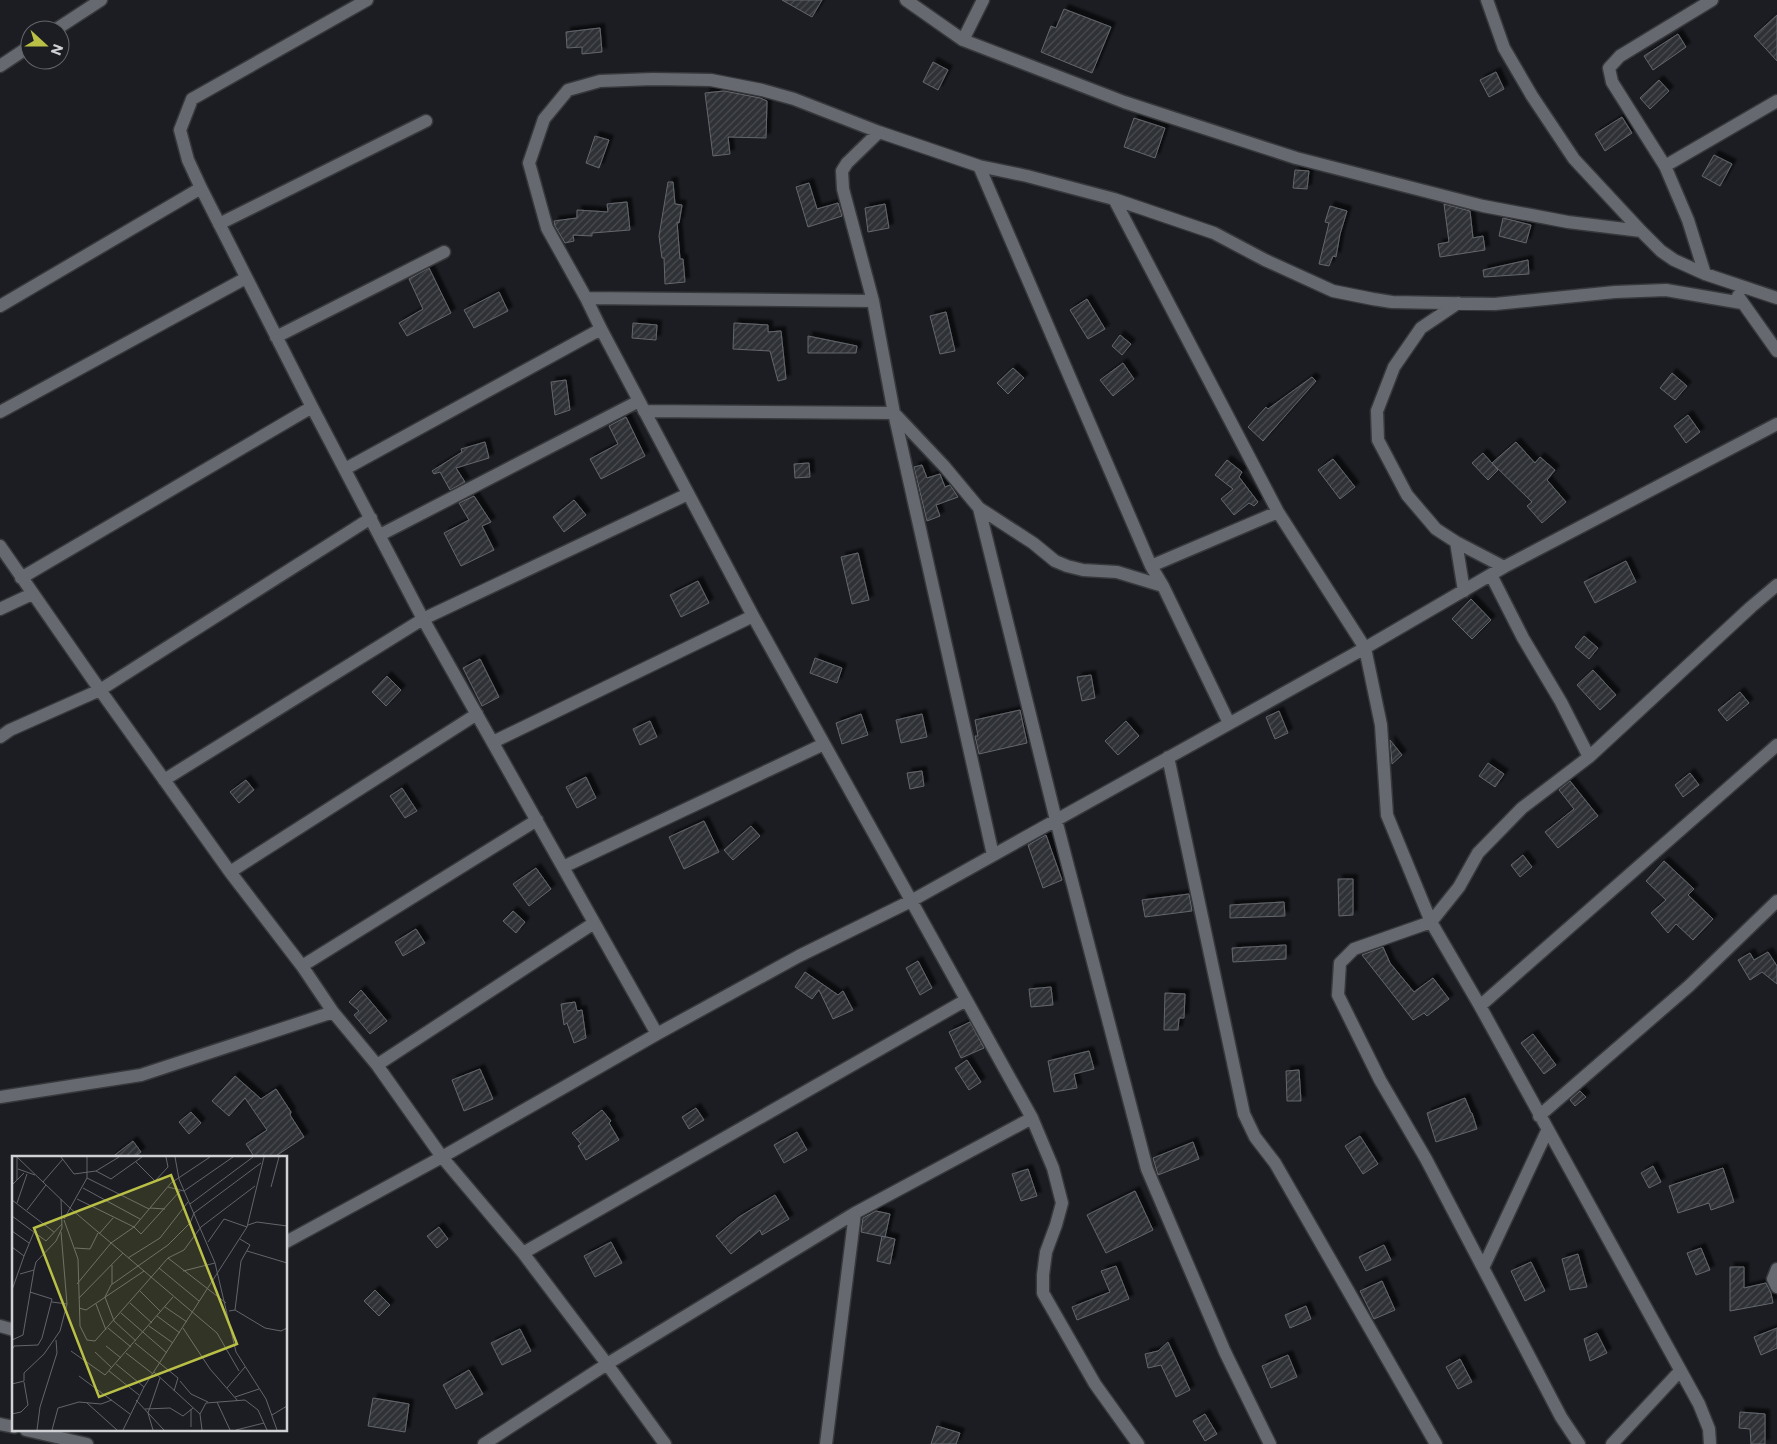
<svg xmlns="http://www.w3.org/2000/svg" width="1777" height="1444" font-family="Commissioner,sans-serif">
  <style>
    .building { fill: url(#building-hatch); stroke: #64676d; filter: url(#shadow) }
    .lines { fill: none; stroke-linecap: round; stroke-linejoin: round }
    .minor-casing { stroke: #36383c; stroke-width: 15 }
    .minor { stroke: #66696f; stroke-width: 12 }
    .inset-road { fill: none; stroke: #63656a; stroke-width: 1 }
    .view { fill: #bac045; fill-opacity: 0.15; stroke: #bac045; stroke-width: 2.5 }
    .inset-edge { fill: none; stroke: #d0d1d5; stroke-width: 2.5 }
  </style>
  <defs>
    <pattern id="building-hatch" width="6" height="6" patternUnits="userSpaceOnUse" patternTransform="scale(1.25)"><rect width="6" height="6" fill="#2e3036"/><path d="M-1 1l2-2M0 6l6-6M5 7l2-2" fill="none" stroke="#4b4d52"/></pattern>
    <filter id="shadow"><feDropShadow dx="4.5" dy="-4.5" stdDeviation="1" flood-color="#0009"/></filter>
  </defs>
  <rect width="100%" height="100%" fill="#1b1d22"/>
  <!-- building -->
  <path class="building" d="M 782,0 L 822,0 L 812,17 Z
    M 1064,9 L 1111,27 L 1092,73 L 1041,52 L 1051,26 L 1056,28 Z
    M 1777,15 L 1777,61 L 1754,36 Z
    M 600,28 L 602,52 L 582,54 L 582,47 L 567,48 L 566,32 Z
    M 1678,34 L 1686,47 L 1653,70 L 1644,56 Z
    M 933,62 L 948,70 L 938,90 L 923,82 Z
    M 1496,72 L 1504,89 L 1489,97 L 1480,80 Z
    M 1659,80 L 1669,91 L 1650,109 L 1640,98 Z
    M 724,91 L 760,98 L 767,101 L 766,138 L 728,137 L 730,154 L 713,156 L 705,93 Z
    M 1622,117 L 1632,133 L 1605,151 L 1595,134 Z
    M 1134,118 L 1165,128 L 1155,158 L 1124,147 Z
    M 595,136 L 609,140 L 599,168 L 586,163 Z
    M 1714,155 L 1732,164 L 1720,186 L 1702,176 Z
    M 1295,170 L 1309,171 L 1307,189 L 1293,188 Z
    M 668,182 L 673,182 L 675,204 L 682,205 L 679,223 L 677,222 L 680,259 L 683,259 L 685,282 L 665,284 L 664,258 L 662,258 L 659,236 Z
    M 809,183 L 817,209 L 838,203 L 842,216 L 808,227 L 796,187 Z
    M 627,202 L 630,230 L 592,233 L 592,236 L 573,235 L 574,241 L 565,243 L 555,226 L 554,221 L 577,218 L 577,210 L 608,212 L 607,204 Z
    M 885,204 L 889,228 L 868,232 L 865,208 Z
    M 1444,204 L 1470,211 L 1473,238 L 1483,236 L 1485,250 L 1440,257 L 1438,244 L 1449,242 Z
    M 1330,206 L 1347,211 L 1340,234 L 1336,257 L 1333,256 L 1329,266 L 1319,264 L 1329,223 L 1325,222 Z
    M 1503,218 L 1531,225 L 1526,243 L 1499,236 Z
    M 1528,260 L 1529,274 L 1484,277 L 1483,270 Z
    M 429,268 L 451,313 L 407,336 L 399,323 L 423,309 L 409,279 Z
    M 499,292 L 508,311 L 474,328 L 464,310 Z
    M 1087,299 L 1105,329 L 1088,339 L 1070,310 Z
    M 946,312 L 955,351 L 940,354 L 930,316 Z
    M 633,323 L 657,325 L 656,340 L 632,338 Z
    M 734,323 L 768,325 L 768,332 L 781,331 L 786,379 L 778,381 L 770,351 L 733,349 Z
    M 1120,335 L 1131,344 L 1122,355 L 1112,346 Z
    M 808,336 L 857,346 L 856,353 L 808,353 Z
    M 1123,363 L 1134,379 L 1113,396 L 1100,380 Z
    M 1013,368 L 1024,378 L 1008,394 L 997,383 Z
    M 1672,373 L 1687,386 L 1675,400 L 1660,388 Z
    M 1312,377 L 1316,381 L 1263,441 L 1248,427 L 1266,407 L 1268,409 Z
    M 566,380 L 570,410 L 555,415 L 551,382 Z
    M 1688,415 L 1700,432 L 1686,443 L 1674,426 Z
    M 626,417 L 645,456 L 601,479 L 590,459 L 618,444 L 609,426 Z
    M 485,442 L 489,458 L 456,468 L 465,482 L 450,490 L 440,472 L 434,474 L 432,471 L 462,452 L 461,449 Z
    M 1516,442 L 1535,463 L 1540,457 L 1555,470 L 1547,480 L 1566,502 L 1542,523 L 1527,506 L 1532,502 L 1492,463 Z
    M 1483,453 L 1498,470 L 1488,480 L 1472,463 Z
    M 1333,459 L 1355,487 L 1340,499 L 1318,470 Z
    M 1227,460 L 1242,472 L 1239,477 L 1258,502 L 1254,506 L 1249,503 L 1234,515 L 1221,499 L 1233,489 L 1215,475 Z
    M 809,463 L 810,477 L 795,478 L 794,464 Z
    M 922,465 L 927,478 L 940,474 L 945,487 L 950,485 L 958,497 L 936,505 L 940,516 L 927,521 L 914,467 Z
    M 474,496 L 491,522 L 482,526 L 494,550 L 461,566 L 444,533 L 469,520 L 459,503 Z
    M 574,500 L 586,515 L 564,532 L 553,517 Z
    M 858,553 L 869,600 L 852,604 L 841,557 Z
    M 1626,561 L 1636,582 L 1595,603 L 1584,582 Z
    M 698,581 L 709,603 L 681,617 L 670,595 Z
    M 1471,599 L 1491,620 L 1472,639 L 1452,619 Z
    M 1584,636 L 1598,648 L 1589,659 L 1575,647 Z
    M 815,658 L 842,668 L 837,683 L 810,673 Z
    M 480,659 L 499,697 L 482,706 L 463,668 Z
    M 1593,670 L 1616,695 L 1600,710 L 1577,685 Z
    M 1091,675 L 1095,698 L 1082,701 L 1077,677 Z
    M 387,676 L 401,690 L 386,706 L 372,692 Z
    M 1740,692 L 1749,703 L 1727,721 L 1718,710 Z
    M 1020,710 L 1027,743 L 979,754 L 975,736 L 978,736 L 975,720 Z
    M 1279,711 L 1288,733 L 1275,739 L 1266,717 Z
    M 861,714 L 868,735 L 842,744 L 836,723 Z
    M 922,714 L 927,737 L 901,743 L 896,720 Z
    M 650,721 L 657,737 L 640,745 L 633,729 Z
    M 1126,721 L 1139,736 L 1118,755 L 1105,741 Z
    M 1390,740 L 1402,755 L 1392,764 Z
    M 1488,763 L 1504,774 L 1495,787 L 1479,776 Z
    M 922,771 L 924,786 L 910,789 L 907,773 Z
    M 1690,773 L 1699,785 L 1683,797 L 1675,785 Z
    M 586,777 L 596,798 L 577,808 L 566,787 Z
    M 246,780 L 254,790 L 239,803 L 230,792 Z
    M 1570,781 L 1598,816 L 1558,848 L 1545,832 L 1574,809 L 1559,790 Z
    M 402,788 L 417,811 L 405,818 L 390,796 Z
    M 704,821 L 719,852 L 684,869 L 669,837 Z
    M 751,826 L 760,836 L 733,860 L 724,850 Z
    M 1046,835 L 1062,880 L 1043,888 L 1028,845 Z
    M 1523,855 L 1532,867 L 1520,877 L 1511,865 Z
    M 1664,861 L 1694,889 L 1688,895 L 1713,919 L 1693,940 L 1676,924 L 1668,933 L 1651,913 L 1666,900 L 1646,881 Z
    M 536,868 L 551,889 L 529,906 L 513,884 Z
    M 1338,879 L 1353,879 L 1353,915 L 1339,916 Z
    M 1189,894 L 1192,911 L 1145,917 L 1142,900 Z
    M 1284,902 L 1285,916 L 1230,918 L 1230,905 Z
    M 513,911 L 525,922 L 516,933 L 503,921 Z
    M 416,929 L 425,943 L 403,956 L 395,942 Z
    M 1286,945 L 1286,959 L 1233,962 L 1232,948 Z
    M 1383,947 L 1390,963 L 1414,992 L 1433,978 L 1449,999 L 1427,1016 L 1424,1013 L 1413,1020 L 1362,955 Z
    M 1768,952 L 1777,966 L 1777,984 L 1762,972 L 1750,980 L 1738,960 L 1750,953 L 1754,960 Z
    M 918,961 L 932,988 L 920,995 L 906,968 Z
    M 805,972 L 838,995 L 843,991 L 853,1010 L 833,1019 L 819,990 L 812,999 L 795,987 Z
    M 1051,987 L 1053,1005 L 1031,1007 L 1029,989 Z
    M 361,990 L 387,1021 L 370,1034 L 354,1015 L 359,1011 L 349,1002 Z
    M 1165,993 L 1185,994 L 1184,1018 L 1179,1018 L 1178,1030 L 1164,1030 Z
    M 575,1002 L 577,1011 L 582,1010 L 586,1038 L 574,1043 L 567,1023 L 564,1025 L 561,1004 Z
    M 970,1022 L 984,1048 L 961,1058 L 949,1032 Z
    M 1533,1034 L 1556,1065 L 1544,1074 L 1521,1043 Z
    M 1089,1051 L 1094,1069 L 1074,1074 L 1077,1088 L 1054,1092 L 1048,1061 Z
    M 967,1060 L 981,1082 L 969,1090 L 955,1068 Z
    M 480,1069 L 493,1099 L 464,1111 L 452,1080 Z
    M 1299,1070 L 1301,1101 L 1287,1101 L 1286,1071 Z
    M 235,1076 L 261,1099 L 276,1089 L 291,1112 L 290,1115 L 304,1137 L 273,1158 L 255,1158 L 246,1144 L 267,1130 L 245,1098 L 229,1116 L 212,1101 Z
    M 1580,1091 L 1586,1097 L 1575,1106 L 1570,1100 Z
    M 1465,1098 L 1471,1113 L 1472,1113 L 1477,1129 L 1436,1142 L 1427,1113 Z
    M 696,1108 L 704,1120 L 689,1129 L 682,1117 Z
    M 602,1110 L 611,1121 L 609,1123 L 619,1140 L 586,1160 L 578,1146 L 581,1144 L 572,1133 Z
    M 191,1112 L 201,1123 L 189,1134 L 179,1122 Z
    M 797,1132 L 807,1150 L 784,1163 L 774,1145 Z
    M 1360,1136 L 1378,1164 L 1363,1174 L 1345,1146 Z
    M 133,1141 L 141,1152 L 133,1158 L 111,1158 Z
    M 1193,1142 L 1199,1159 L 1158,1175 L 1153,1158 Z
    M 1653,1166 L 1661,1182 L 1649,1188 L 1641,1173 Z
    M 1723,1168 L 1734,1202 L 1711,1210 L 1709,1203 L 1678,1213 L 1669,1186 Z
    M 1028,1169 L 1037,1196 L 1021,1201 L 1012,1174 Z
    M 1135,1191 L 1153,1230 L 1106,1253 L 1087,1215 Z
    M 775,1195 L 789,1219 L 762,1235 L 760,1230 L 731,1254 L 716,1236 L 739,1217 Z
    M 876,1211 L 890,1214 L 885,1237 L 861,1232 L 863,1218 Z
    M 439,1227 L 448,1239 L 437,1248 L 427,1236 Z
    M 882,1236 L 895,1239 L 890,1264 L 877,1261 Z
    M 611,1242 L 622,1263 L 595,1277 L 584,1256 Z
    M 1384,1245 L 1391,1260 L 1366,1271 L 1359,1257 Z
    M 1701,1248 L 1710,1270 L 1696,1275 L 1687,1253 Z
    M 1578,1254 L 1587,1287 L 1570,1290 L 1562,1259 Z
    M 1531,1262 L 1545,1291 L 1525,1301 L 1511,1271 Z
    M 1116,1266 L 1129,1299 L 1077,1320 L 1072,1307 L 1110,1292 L 1101,1271 Z
    M 1730,1267 L 1744,1267 L 1744,1288 L 1766,1283 L 1771,1293 L 1773,1303 L 1730,1311 Z
    M 1382,1281 L 1395,1310 L 1374,1319 L 1360,1291 Z
    M 375,1290 L 390,1305 L 379,1316 L 364,1301 Z
    M 1306,1306 L 1311,1319 L 1290,1328 L 1285,1315 Z
    M 1777,1328 L 1777,1348 L 1761,1355 L 1754,1337 Z
    M 520,1329 L 531,1351 L 502,1365 L 491,1343 Z
    M 1597,1333 L 1607,1353 L 1590,1361 L 1584,1339 Z
    M 1168,1342 L 1190,1390 L 1176,1397 L 1161,1365 L 1148,1368 L 1145,1354 L 1158,1351 Z
    M 1288,1355 L 1297,1377 L 1271,1388 L 1262,1366 Z
    M 1460,1359 L 1472,1382 L 1458,1389 L 1446,1367 Z
    M 469,1370 L 483,1394 L 456,1409 L 443,1385 Z
    M 373,1398 L 409,1404 L 405,1432 L 368,1426 Z
    M 1740,1412 L 1765,1414 L 1765,1444 L 1751,1444 L 1750,1429 L 1739,1428 Z
    M 1205,1414 L 1217,1434 L 1205,1441 L 1193,1421 Z
    M 937,1426 L 960,1433 L 956,1444 L 931,1444 Z"/>
  <g class="lines">
    <!-- minor casing -->
    <g class="minor-casing">
      <path id="minor" d="M 367,0 L 192,99 L 180,130 L 188,160 L 201,188 L 312,407 L 423,619 L 657,1034
        M 906,0 L 963,40 L 1124,102 L 1296,158 L 1483,206 L 1568,222 L 1641,231
        M 1487,0 L 1504,48 L 1532,96 L 1574,159 L 1641,231 L 1661,251 L 1674,260 L 1705,274 L 1777,298
        M 55,30 L 101,0
        M 963,40 L 983,0
        M 0,66 L 30,46
        M 879,132 L 847,163 L 842,171 L 843,189 L 873,301 L 894,413 L 993,855
        M 979,166 L 1151,566 L 1163,586 L 1229,723
        M 1665,166 L 1777,101
        M 1114,199 L 1278,512 L 1365,648 L 1381,725 L 1387,815 L 1431,922 L 1480,1006 L 1699,1404 L 1709,1429 L 1710,1444
        M 219,224 L 426,121
        M 1705,274 L 1688,220 L 1665,166 L 1612,82 L 1609,68 L 1620,56 L 1712,0
        M 1738,296 L 1777,351
        M 586,298 L 873,301
        M 1458,303 L 1421,328 L 1394,367 L 1377,411 L 1378,440 L 1407,495 L 1436,529 L 1456,542 L 1504,567
        M 0,306 L 201,188
        M 276,337 L 444,252
        M 644,411 L 894,413 L 944,466 L 979,508 L 1056,820 L 1147,1169 L 1225,1352 L 1270,1444
        M 0,412 L 246,278
        M 345,469 L 601,329
        M 979,508 L 1033,543 L 1055,561 L 1067,566 L 1083,570 L 1117,572 L 1163,586
        M 380,535 L 639,401
        M 1456,542 L 1464,591
        M 0,546 L 100,690 L 230,872 L 302,966 L 333,1012 L 377,1065 L 442,1157 L 523,1253 L 607,1364 L 665,1444
        M 1151,566 L 1278,512
        M 1491,575 L 1523,638 L 1561,702 L 1589,757
        M 21,578 L 312,407
        M 0,609 L 32,594
        M 0,737 L 10,730 L 100,690 L 371,518
        M 493,742 L 753,616
        M 1168,757 L 1244,1114 L 1255,1137 L 1275,1163 L 1436,1444
        M 164,780 L 423,619 L 688,494
        M 563,867 L 824,744
        M 230,872 L 477,714
        M 302,966 L 537,820
        M 1480,1006 L 1777,745
        M 377,1065 L 594,923
        M 0,1097 L 141,1075 L 333,1012
        M 1539,1116 L 1689,986 L 1777,901
        M 286,1242 L 442,1157 L 657,1034 L 799,956 L 911,901 L 1365,648 L 1504,567 L 1777,424
        M 523,1253 L 966,1000
        M 1483,1268 L 1547,1131
        M 1777,1269 L 1773,1279 L 1777,1287
        M 0,1326 L 14,1330
        M 0,1424 L 14,1427
        M 26,1430 L 87,1444
        M 484,1444 L 607,1364 L 855,1213 L 1032,1118
        M 826,1444 L 855,1213
        M 1138,1444 L 1095,1384 L 1043,1293 L 1043,1275 L 1046,1252 L 1056,1225 L 1062,1203 L 1053,1168 L 1032,1118 L 753,616 L 601,329 L 586,298 L 547,228 L 529,163 L 544,119 L 568,90 L 600,81 L 653,79 L 711,80 L 762,90 L 794,99 L 879,132 L 979,166 L 1027,176 L 1114,199 L 1214,233 L 1265,260 L 1333,291 L 1373,299 L 1392,302 L 1495,304 L 1615,292 L 1666,290 L 1742,303
        M 1579,1444 L 1561,1417 L 1426,1159 L 1380,1080 L 1338,995 L 1340,963 L 1354,949 L 1431,922 L 1459,887 L 1478,853 L 1522,808 L 1589,757 L 1751,607 L 1777,585
        M 1612,1444 L 1680,1371"/>
    </g>
    <!-- minor -->
    <use href="#minor" class="minor"/>
  </g>
  <!-- overview -->
  <g transform="translate(12 1156)">
    <rect width="275" height="275" fill="#1b1d22"/>
    <path class="inset-road" d="M 5,1 L 59,53 L 205,177 L 227,215M 49,1 L 62,18 L 84,15 L 99,23 L 130,1M 163,1 L 167,23 L 203,107 L 224,196 L 254,243 L 265,274M 124,6 L 143,25 L 156,11 L 154,1M 6,13 L 23,19M 84,15 L 107,1M 75,22 L 137,53M 5,24 L 5,1M 31,26 L 51,3M 0,29 L 12,17M 156,31 L 172,35 L 221,1M 259,31 L 267,1M 71,32 L 128,63M 65,43 L 122,71 L 129,78 L 168,35M 0,44 L 42,76M 5,47 L 15,18M 178,48 L 241,1M 138,52 L 153,53M 15,54 L 34,29M 0,60 L 34,85 L 50,68M 52,63 L 75,22 L 75,1M 52,64 L 66,103 L 68,170 L 75,184 L 83,185 L 156,102 L 172,94 L 189,71 L 243,30M 236,69 L 245,66 L 275,70M 0,75 L 17,87M 87,78 L 101,62M 196,86 L 212,63 L 235,71M 0,91 L 12,100 L 0,134M 63,92 L 78,93 L 86,77M 235,95 L 275,107M 12,100 L 22,76M 116,102 L 148,82 L 176,46M 156,102 L 214,147M 147,112 L 187,145M 171,115 L 203,107M 8,118 L 22,114 L 24,106 L 44,85 L 50,72 L 49,43M 65,128 L 99,87 L 122,71 L 159,27 L 198,1M 100,128 L 100,109M 128,135 L 149,156M 67,142 L 111,97M 40,146 L 55,148M 118,147 L 140,167M 84,148 L 94,174M 153,151 L 175,166M 67,152 L 74,154 L 132,115M 223,154 L 229,105 L 238,89 L 228,83M 217,155 L 223,154 L 253,172 L 269,175 L 275,172M 109,157 L 155,197M 145,160 L 168,177M 102,165 L 93,141 L 99,129 L 156,89 L 178,67 L 182,57 L 249,7M 102,165 L 124,185M 137,170 L 161,187M 96,172 L 119,191M 171,172 L 198,213 L 226,245M 0,184 L 11,179 L 22,114M 123,187 L 166,222 L 162,235M 94,190 L 109,202M 0,194 L 2,190 L 26,189 L 30,182 L 40,143 L 18,136M 59,195 L 93,219 L 161,141M 83,196 L 100,212M 114,197 L 141,218M 104,208 L 132,231M 97,215 L 127,239M 142,216 L 188,258M 67,220 L 118,258M 168,225 L 179,238 L 196,246M 0,228 L 12,225 L 12,217 L 32,198 L 48,175 L 55,148 L 49,76M 215,232 L 233,211M 223,241 L 247,233M 124,244 L 152,274M 205,246 L 218,274M 75,247 L 105,274M 133,253 L 158,252 L 171,260 L 181,252M 0,258 L 9,256 L 16,249 L 12,226M 260,259 L 275,250M 179,271 L 179,253M 25,274 L 28,251 L 45,197 L 44,184M 40,274 L 46,252 L 67,246 L 89,248 L 100,244M 111,274 L 132,231 L 235,71 L 252,1M 141,274 L 136,257 L 148,222M 190,274 L 188,258 L 194,247 L 233,244 L 246,254 L 255,274M 224,274 L 252,267"/>
    <path class="view" d="M 159,19 L 225,188 L 87,241 L 22,72 Z"/>
    <rect width="275" height="275" class="inset-edge"/>
  </g>
  <!-- north arrow -->
  <g transform="translate(45 45) rotate(111)"><circle r="24" fill="#1b1d22" stroke="#63656a"/>
  <path d="M0-4L9 19L0 12L-9 19Z" fill="#bac045"/>
  <text y="-8" font-size="14" font-weight="bold" text-anchor="middle" fill="#d0d1d5">N</text>
  </g>
</svg>
